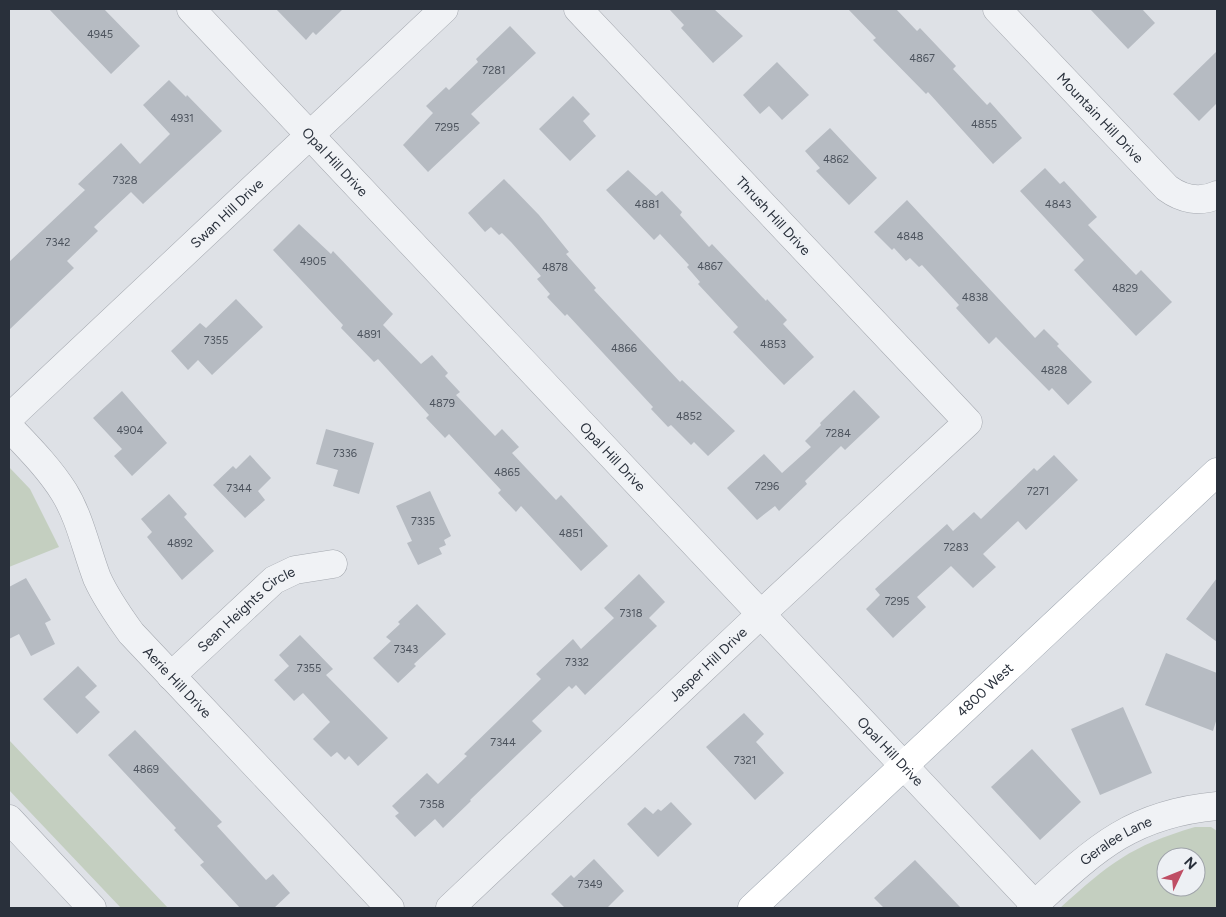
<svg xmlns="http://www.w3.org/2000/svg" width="1226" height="917" font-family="Figtree,sans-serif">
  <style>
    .green { fill: #c4cfc0; fill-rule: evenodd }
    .building { fill: #b6bbc2 }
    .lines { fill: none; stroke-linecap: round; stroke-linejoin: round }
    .minor-casing { stroke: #a4a8af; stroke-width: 29 }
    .major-casing { stroke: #9ea6b0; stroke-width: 29 }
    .minor { stroke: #f0f2f5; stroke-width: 28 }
    .major { stroke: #fff; stroke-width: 28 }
    .labels { text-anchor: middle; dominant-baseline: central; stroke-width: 4.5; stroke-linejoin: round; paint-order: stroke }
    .number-label { font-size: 11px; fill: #4c535d }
    .street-label { font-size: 14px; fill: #29303b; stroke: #edf0f4 }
  </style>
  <rect width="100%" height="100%" fill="#dee1e6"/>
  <!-- green -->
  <path class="green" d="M 9,467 L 30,489 L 59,547 L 9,567 Z
    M 9,740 L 168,908 L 121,908 L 9,790 Z
    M 1195,827 L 1211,827 L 1217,831 L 1217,908 L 1060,908 C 1109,864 1130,846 1195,827 ZM 1166,857 L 1196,857 L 1196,887 L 1166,887 Z"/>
  <!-- building -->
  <path class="building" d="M 49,9 L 104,9 L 140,46 L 111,74 Z
    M 276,9 L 343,9 L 316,35 L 313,32 L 306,40 Z
    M 669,9 L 714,9 L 743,36 L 713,63 L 681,28 L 684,25 Z
    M 848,9 L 896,9 L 917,31 L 920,28 L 956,66 L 953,69 L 987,105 L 990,102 L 1022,138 L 993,164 L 928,92 L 926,94 L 873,40 L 876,38 Z
    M 1090,9 L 1142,9 L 1155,23 L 1128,49 Z
    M 510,26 L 536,53 L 471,114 L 480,123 L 428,172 L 403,145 L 433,113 L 426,106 L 446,87 L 449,90 L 478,62 L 476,59 Z
    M 1217,51 L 1217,103 L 1199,121 L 1173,94 Z
    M 777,62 L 809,95 L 782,120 L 769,106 L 760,114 L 743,95 Z
    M 169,80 L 186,97 L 187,95 L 222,131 L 143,204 L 131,192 L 94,227 L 98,231 L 67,261 L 74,268 L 9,330 L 9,262 L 85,190 L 78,184 L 121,143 L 140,164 L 170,134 L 143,105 Z
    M 573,96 L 590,114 L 583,121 L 596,136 L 570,161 L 539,129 Z
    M 830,128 L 877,178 L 849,205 L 816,171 L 820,168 L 805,151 Z
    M 1045,168 L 1060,184 L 1064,181 L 1097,217 L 1088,225 L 1136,275 L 1141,270 L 1172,302 L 1136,336 L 1074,270 L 1084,260 L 1020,191 Z
    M 628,170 L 656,196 L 662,191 L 682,212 L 680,215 L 709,247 L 712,244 L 766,301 L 767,299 L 787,320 L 783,324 L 814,357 L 784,385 L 733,332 L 738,327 L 698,284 L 700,282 L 687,267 L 689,265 L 660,234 L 654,240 L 606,190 Z
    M 504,179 L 539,215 L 569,252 L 566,254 L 596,288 L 594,290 L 680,382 L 682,380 L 735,431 L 708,456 L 694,442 L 691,445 L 671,425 L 668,427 L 651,409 L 653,407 L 567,314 L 565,316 L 547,297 L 550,294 L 537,279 L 541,276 L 511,242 L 502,233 L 499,235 L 491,227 L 485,232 L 468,213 Z
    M 907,200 L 1035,338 L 1044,329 L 1059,344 L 1057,346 L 1092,382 L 1068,405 L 1052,388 L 1049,391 L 996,337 L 989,344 L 956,308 L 959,305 L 922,265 L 919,267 L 910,258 L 906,261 L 894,248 L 892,250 L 874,232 Z
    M 299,224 L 331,254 L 333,251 L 393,314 L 383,325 L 421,364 L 432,355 L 448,373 L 445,376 L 460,392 L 456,395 L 495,436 L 502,429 L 519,447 L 512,453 L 556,500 L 561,495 L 608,546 L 581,571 L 521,506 L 516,512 L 498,493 L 501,490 L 449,434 L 445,438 L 426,418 L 429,415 L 378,359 L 374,362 L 341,328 L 343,325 L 273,250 Z
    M 236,299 L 263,327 L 212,375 L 198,360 L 188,370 L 171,351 L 200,323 L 206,328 Z
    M 854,390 L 880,417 L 845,450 L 841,446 L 805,481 L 807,484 L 779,511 L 775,506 L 757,520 L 727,488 L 764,454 L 782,473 L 811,447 L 805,441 L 821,425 L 820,423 Z
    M 122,391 L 167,443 L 132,476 L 114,456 L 122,449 L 93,418 Z
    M 326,429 L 374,443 L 359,494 L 333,486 L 338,470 L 316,464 Z
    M 250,455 L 271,478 L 258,491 L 265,500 L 245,518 L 213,485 L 233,466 L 236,469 Z
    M 1054,455 L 1078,480 L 1026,530 L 1018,521 L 983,554 L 996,567 L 973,588 L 951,566 L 917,597 L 926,607 L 893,638 L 866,609 L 880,595 L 875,589 L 947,524 L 953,531 L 974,512 L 981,519 L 1034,468 L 1037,471 Z
    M 430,491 L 451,536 L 444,540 L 446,545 L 439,548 L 442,554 L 418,565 L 407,543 L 412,541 L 396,506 Z
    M 169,494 L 187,514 L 184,517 L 214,551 L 182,580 L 147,537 L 152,532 L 141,519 Z
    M 639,574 L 665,602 L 649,618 L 657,626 L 585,695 L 576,685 L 572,689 L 569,686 L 532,721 L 542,731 L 470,800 L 471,801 L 443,828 L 435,819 L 415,837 L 395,816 L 399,813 L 392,806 L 427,773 L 438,784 L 467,756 L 464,754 L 541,679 L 536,674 L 573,639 L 581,649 L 614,618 L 604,608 Z
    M 26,578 L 51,620 L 45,623 L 55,644 L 31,656 L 19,634 L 9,639 L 9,587 Z
    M 1217,578 L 1217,642 L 1186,619 Z
    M 417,604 L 446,634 L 414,664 L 416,666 L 398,683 L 373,658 L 391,641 L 386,637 L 400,624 L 398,622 Z
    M 300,635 L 333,669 L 326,675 L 388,738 L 358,766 L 349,756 L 345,760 L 337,752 L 331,757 L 313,739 L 330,722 L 303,693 L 294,701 L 274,680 L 289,666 L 279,655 Z
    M 1166,653 L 1217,673 L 1217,718 L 1213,731 L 1145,705 Z
    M 78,666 L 97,686 L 85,697 L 100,712 L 77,734 L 43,699 Z
    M 1123,707 L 1152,773 L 1100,795 L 1071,729 Z
    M 744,713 L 764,734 L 756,742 L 784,773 L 755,800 L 706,747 Z
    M 135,730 L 222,822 L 217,826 L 266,880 L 273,874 L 290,893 L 274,908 L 240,908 L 200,865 L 204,862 L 174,830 L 176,828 L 108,755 Z
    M 1032,749 L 1081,802 L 1040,840 L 991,787 Z
    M 671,802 L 692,824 L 658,857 L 627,824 L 645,807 L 653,814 L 658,809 L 661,811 Z
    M 594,859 L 624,891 L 607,908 L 565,908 L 551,894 L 571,875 L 574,878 Z
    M 915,860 L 961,908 L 884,908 L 874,898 Z"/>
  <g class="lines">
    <!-- minor casing -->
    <g class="minor-casing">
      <g id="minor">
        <path id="s1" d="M 191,9 L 1035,905"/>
        <path id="s2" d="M 997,9 L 1167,188 C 1182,199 1200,203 1217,195"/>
        <path id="s3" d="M 9,418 L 444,9"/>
        <path id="s4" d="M 9,427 C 28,447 49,468 64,492 C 80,518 86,549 97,578 C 106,598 118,615 131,633 L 390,908"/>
        <path id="s5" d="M 171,676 L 274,580 L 295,570 L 333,564"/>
        <path d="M 9,819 L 92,908"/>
        <path id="s6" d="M 450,908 L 760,615 L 968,422 L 578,9"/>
        <path id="s7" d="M 1031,908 C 1093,851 1129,814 1217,806"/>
      </g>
    </g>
    <!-- major casing -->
    <g class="major-casing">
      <g id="major">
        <path id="s8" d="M 752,908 L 1217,472"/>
      </g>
    </g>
    <!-- minor -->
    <use href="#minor" class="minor"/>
    <!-- major -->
    <use href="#major" class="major"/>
  </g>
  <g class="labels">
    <!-- number labels -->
    <g class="number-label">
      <text x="100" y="34">4945</text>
      <text x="922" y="58">4867</text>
      <text x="494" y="70">7281</text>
      <text x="182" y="118">4931</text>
      <text x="984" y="124">4855</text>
      <text x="447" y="127">7295</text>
      <text x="836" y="159">4862</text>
      <text x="125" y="180">7328</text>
      <text x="647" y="204">4881</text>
      <text x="1058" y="204">4843</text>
      <text x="910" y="236">4848</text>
      <text x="58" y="242">7342</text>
      <text x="313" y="261">4905</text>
      <text x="710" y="266">4867</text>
      <text x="555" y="267">4878</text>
      <text x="1125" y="288">4829</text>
      <text x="975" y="297">4838</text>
      <text x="369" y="334">4891</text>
      <text x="216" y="340">7355</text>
      <text x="773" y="344">4853</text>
      <text x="624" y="348">4866</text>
      <text x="1054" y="370">4828</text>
      <text x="442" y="403">4879</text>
      <text x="689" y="416">4852</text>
      <text x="130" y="430">4904</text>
      <text x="838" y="433">7284</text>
      <text x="345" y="453">7336</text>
      <text x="507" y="472">4865</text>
      <text x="767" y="486">7296</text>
      <text x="239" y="488">7344</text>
      <text x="1038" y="491">7271</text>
      <text x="423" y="521">7335</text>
      <text x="571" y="533">4851</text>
      <text x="180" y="543">4892</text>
      <text x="956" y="547">7283</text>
      <text x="897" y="601">7295</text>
      <text x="631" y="613">7318</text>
      <text x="406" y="649">7343</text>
      <text x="577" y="662">7332</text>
      <text x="309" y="668">7355</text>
      <text x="503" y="742">7344</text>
      <text x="745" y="760">7321</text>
      <text x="146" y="769">4869</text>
      <text x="432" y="804">7358</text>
      <text x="590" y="884">7349</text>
    </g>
    <!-- street labels -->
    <g class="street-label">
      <text stroke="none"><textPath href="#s2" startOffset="150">Mountain Hill Drive</textPath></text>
      <text stroke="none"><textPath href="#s1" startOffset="210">Opal Hill Drive</textPath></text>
      <text stroke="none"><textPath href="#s3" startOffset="299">Swan Hill Drive</textPath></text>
      <text transform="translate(773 216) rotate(47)">Thrush Hill Drive</text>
      <text stroke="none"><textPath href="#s1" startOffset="615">Opal Hill Drive</textPath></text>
      <text stroke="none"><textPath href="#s5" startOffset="101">Sean Heights Circle</textPath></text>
      <text stroke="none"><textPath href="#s6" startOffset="355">Jasper Hill Drive</textPath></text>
      <text stroke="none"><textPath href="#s4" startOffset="310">Aerie Hill Drive</textPath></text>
      <text stroke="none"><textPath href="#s8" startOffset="319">4800 West</textPath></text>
      <text stroke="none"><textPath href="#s1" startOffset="1020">Opal Hill Drive</textPath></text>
      <text stroke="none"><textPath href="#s7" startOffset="109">Geralee Lane</textPath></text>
    </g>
  </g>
  <!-- border -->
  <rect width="1226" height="917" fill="none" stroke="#29303b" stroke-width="20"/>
  <!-- north arrow -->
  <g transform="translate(1181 872) rotate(47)"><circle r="24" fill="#edf0f4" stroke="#9fa3aa"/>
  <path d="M0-4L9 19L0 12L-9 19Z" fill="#bf4e64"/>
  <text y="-8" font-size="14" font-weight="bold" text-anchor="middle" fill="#29303b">N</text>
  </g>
</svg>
